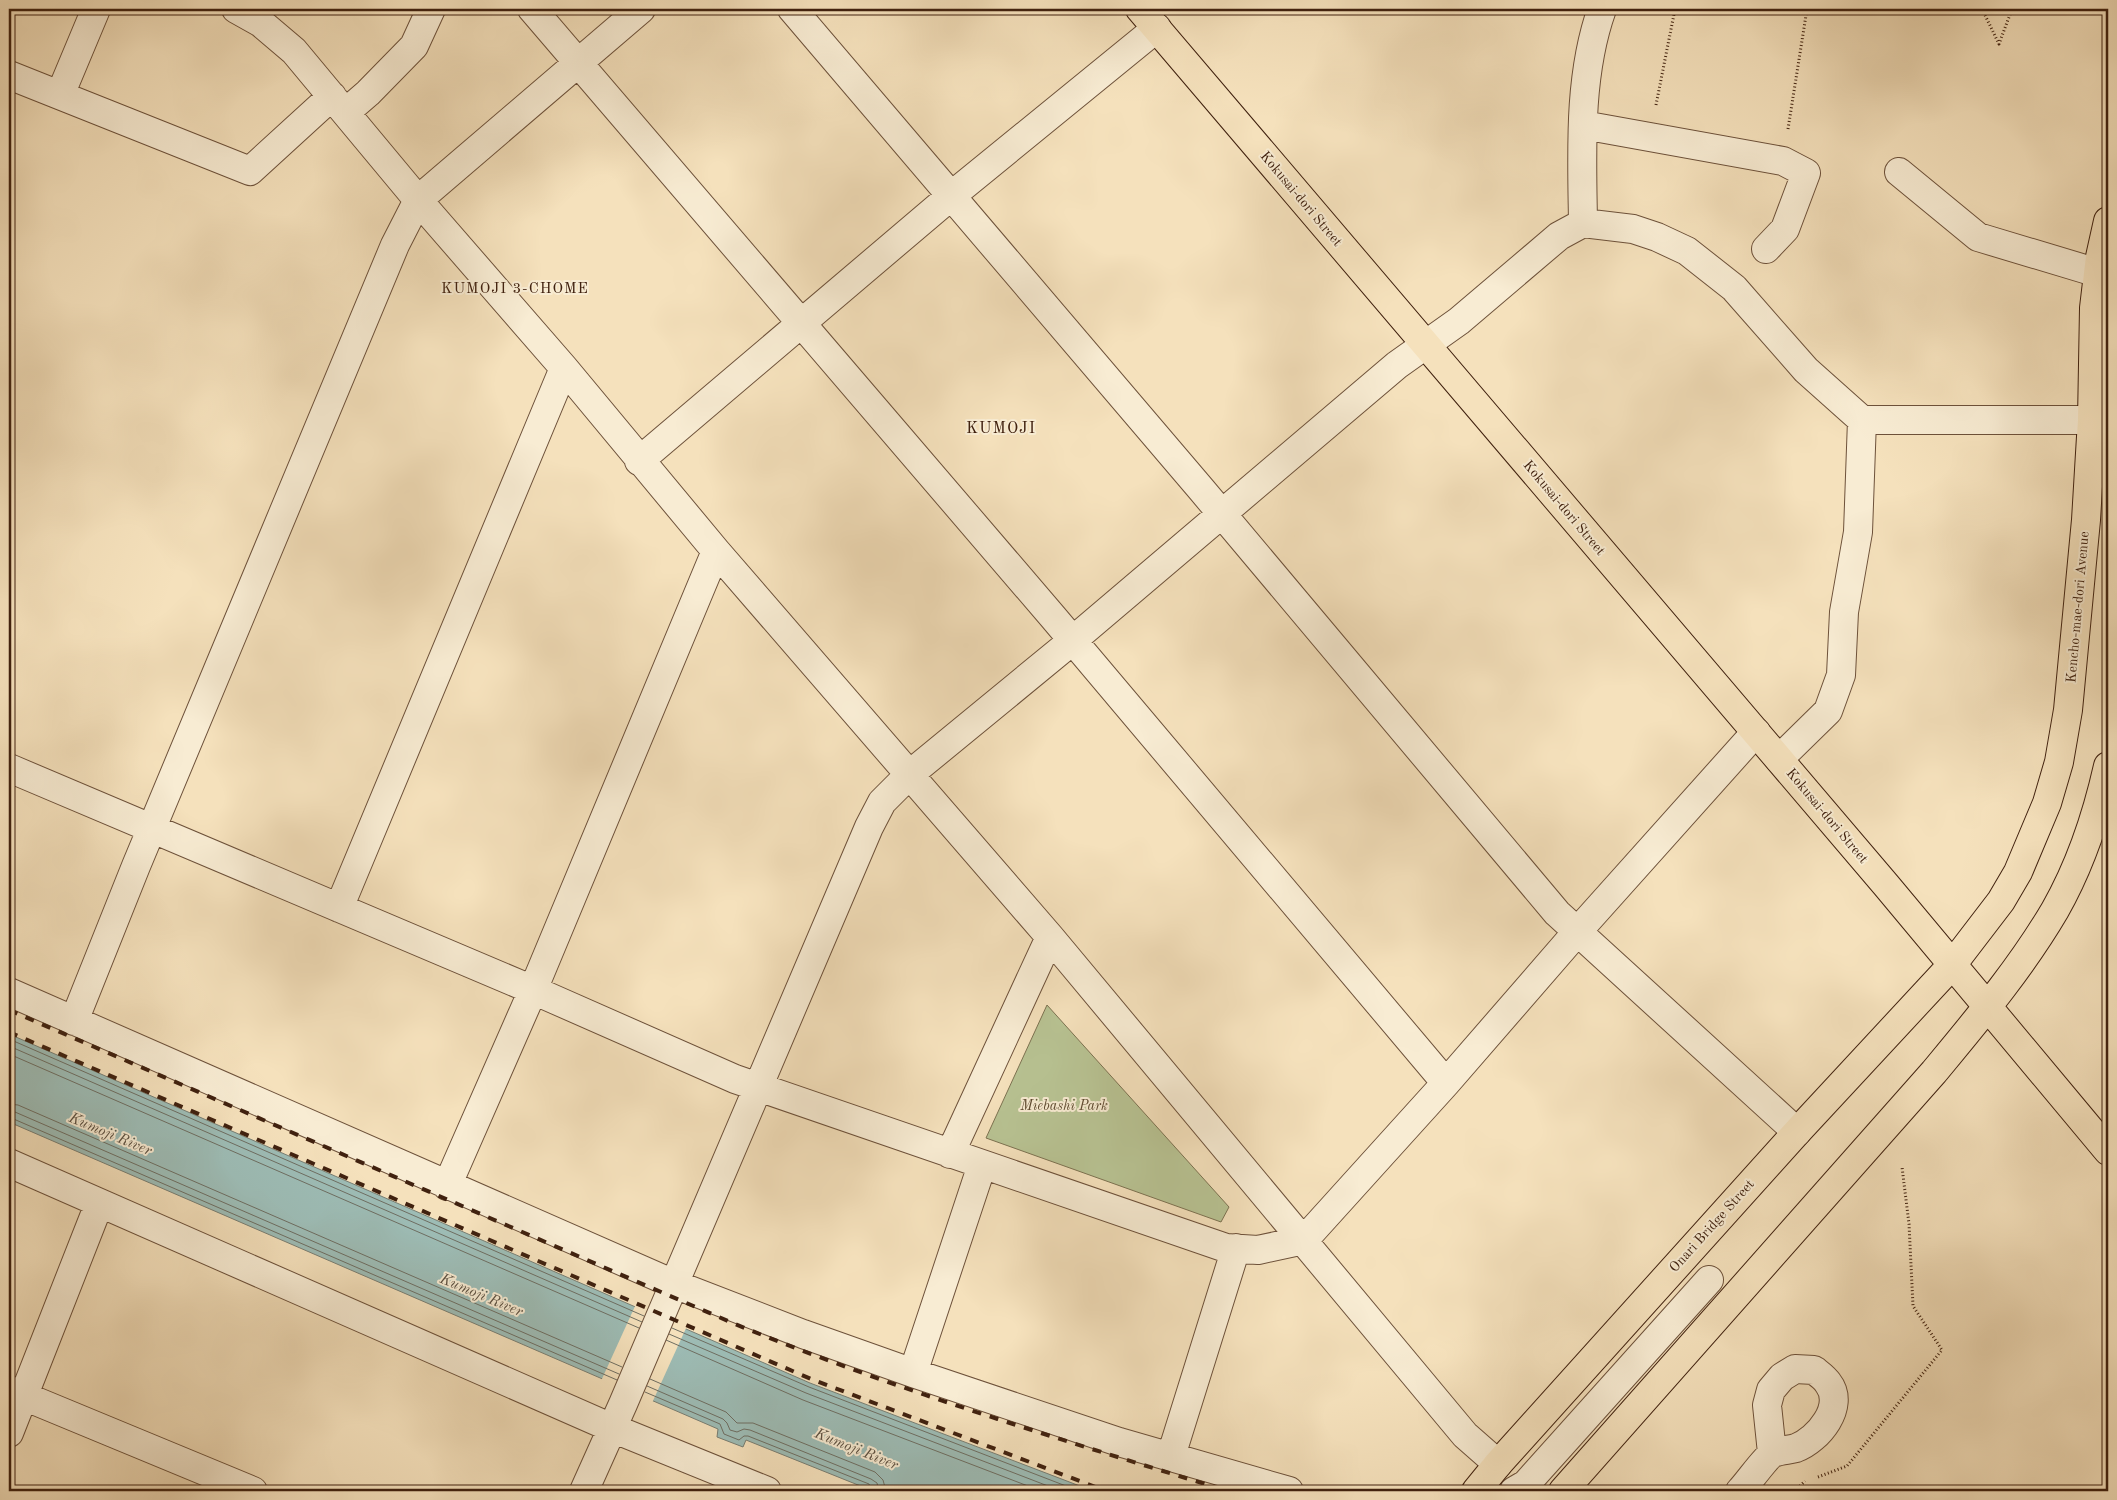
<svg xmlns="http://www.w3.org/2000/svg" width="2117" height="1500" font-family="'Old Standard TT',serif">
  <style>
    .green { fill: #b8c393; stroke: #7c7251 }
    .water { fill: #9dbcb5; stroke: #787e73 }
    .pier { fill: #f5e1bc }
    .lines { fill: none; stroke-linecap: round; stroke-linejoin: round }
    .shore { stroke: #6e6e62; stroke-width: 1 }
    .minor-casing { stroke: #6d513a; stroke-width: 30 }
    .major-casing { stroke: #40210f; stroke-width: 30 }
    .path { stroke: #40210f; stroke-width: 3; stroke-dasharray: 1 2.5; stroke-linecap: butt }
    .minor { stroke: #f8ecd3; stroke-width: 28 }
    .major { stroke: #f5e1bc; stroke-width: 28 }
    .rail { stroke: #40210f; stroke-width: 4; stroke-dasharray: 9 9; stroke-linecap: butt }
    .labels { text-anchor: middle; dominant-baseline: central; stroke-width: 4; stroke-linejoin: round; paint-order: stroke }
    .street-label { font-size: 14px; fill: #40210f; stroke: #f8ecd3 }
    .park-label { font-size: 14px; font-style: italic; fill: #5e4a30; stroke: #f8ecd3 }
    .neighbourhood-label { font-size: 15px; letter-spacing: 1px; fill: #40210f; stroke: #f8ecd3 }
    .water-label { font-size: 15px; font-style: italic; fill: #5c5041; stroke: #f8ecd3 }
    .quarter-label { font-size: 16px; letter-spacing: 1px; fill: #40210f; stroke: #f8ecd3 }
  </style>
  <rect width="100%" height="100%" fill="#f5e1bc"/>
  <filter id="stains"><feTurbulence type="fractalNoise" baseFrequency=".004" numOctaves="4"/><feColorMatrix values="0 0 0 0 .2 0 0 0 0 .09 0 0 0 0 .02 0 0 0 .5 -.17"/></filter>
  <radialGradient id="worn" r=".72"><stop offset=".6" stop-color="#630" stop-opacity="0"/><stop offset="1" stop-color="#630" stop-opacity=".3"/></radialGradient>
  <!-- green -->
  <path class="green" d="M 1047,1005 L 1229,1207 L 1221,1222 L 986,1138 Z"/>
  <!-- water -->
  <path class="water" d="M 9,1034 L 810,1383 L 1093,1491 L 873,1491 L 746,1440 L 743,1447 L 717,1437 L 718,1429 L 9,1122 Z"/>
  <!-- pier -->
  <path class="pier" d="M 636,1304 L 687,1326 L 652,1403 L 601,1381 Z"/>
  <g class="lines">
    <!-- shore -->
    <path class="shore" d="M 9,1039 L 644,1316
      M 9,1046 L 642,1322
      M 9,1054 L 639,1328
      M 9,1104 L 18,1105 L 622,1367
      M 9,1111 L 15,1112 L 619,1374
      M 9,1117 L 617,1380
      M 672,1328 L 809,1387 L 1079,1491
      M 669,1334 L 806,1393 L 1061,1491
      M 666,1340 L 803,1400 L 1041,1491
      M 650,1379 L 726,1412 L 737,1423 L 753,1423 L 875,1472 L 883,1480 L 886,1491
      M 647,1386 L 723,1419 L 727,1423 L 730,1430 L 737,1432 L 744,1429 L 750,1430 L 871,1479 L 877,1483 L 879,1491
      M 645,1392 L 720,1424 L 724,1434 L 739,1440 L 744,1436 L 748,1436 L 869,1484 L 872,1491"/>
    <!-- minor casing -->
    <g class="minor-casing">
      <path id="minor" d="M 236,9 L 261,23 L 294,51 L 418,200 L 564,368 L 716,551 L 1050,937 L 1465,1435 L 1498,1464
        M 532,9 L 1053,617 L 1446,1083
        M 792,9 L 1201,489 L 1557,913 L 1797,1132
        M 9,75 L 250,171 L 332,96
        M 60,95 L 96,9
        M 346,112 L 368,93 L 414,46 L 431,9
        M 1583,125 L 1783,161 L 1806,173 L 1785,229 L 1766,249
        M 1899,172 L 1978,237 L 2098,273
        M 1583,223 C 1582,153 1578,76 1602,9
        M 639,461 L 951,196 L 1157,28
        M 1779,759 L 1828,711 L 1841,675 L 1844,612 L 1858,532 L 1862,420
        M 9,768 L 533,990 L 735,1079 L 1226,1248 L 1258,1250 L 1304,1240 L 1446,1083 L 1577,932 L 1756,732
        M 339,908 L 564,368
        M 9,992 L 674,1284 L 803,1334 L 913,1373 L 1119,1442 L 1289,1491
        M 74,1021 L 136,866 L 395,245 L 418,200 L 641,9
        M 950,1154 L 1050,937
        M 9,1163 L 612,1428 L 767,1491
        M 447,1186 L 533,990 L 716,551
        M 913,1373 L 982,1165
        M 9,1390 L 253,1491
        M 9,1433 L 99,1204
        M 1171,1456 L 1236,1248
        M 584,1491 L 623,1404 L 869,827 L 882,802 L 910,774 L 1072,641 L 1397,365 L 1459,321 L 1559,236 L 1583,223 L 1633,229 L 1657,237 L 1687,251 L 1734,288 L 1806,370 L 1862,420 L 2092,420
        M 1514,1491 L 1526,1484 L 1709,1280
        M 1740,1491 C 1747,1484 1766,1457 1773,1453 C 1780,1450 1789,1450 1796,1448 C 1818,1440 1846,1406 1828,1383 C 1825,1378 1819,1374 1814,1370 L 1795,1369 L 1782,1377 L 1771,1390 L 1767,1405 L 1772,1453"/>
    </g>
    <!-- major casing -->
    <g class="major-casing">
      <path id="major" d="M 1140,9 L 1886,885 L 2108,1151
        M 1476,1491 L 1498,1464 L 1797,1132 L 1952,965 L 2001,901 L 2018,872 L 2047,803 L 2059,762 L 2068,710 L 2086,520 L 2092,420 L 2094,308 L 2100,257 L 2108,221
        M 1563,1491 L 1934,1072 C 1977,1020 2021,968 2055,910 C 2080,866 2097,815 2108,766"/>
    </g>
    <!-- path -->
    <path class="path" d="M 1868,9 L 1871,11 L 1873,9
      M 1982,9 L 1999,44 L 2012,9
      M 1656,105 L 1675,9
      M 1788,129 L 1807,9
      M 1818,1477 L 1847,1466 L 1942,1350 L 1913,1306 L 1909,1224 L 1902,1167
      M 1795,1491 L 1805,1481"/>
    <!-- minor -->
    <use href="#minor" class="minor"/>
    <!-- major -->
    <use href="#major" class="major"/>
    <!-- rail -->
    <path class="rail" d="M 9,1010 L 735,1324 C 896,1390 1062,1440 1228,1491
      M 9,1032 L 811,1379 L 1106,1491"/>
  </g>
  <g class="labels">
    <!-- street labels -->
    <g class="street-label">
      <text transform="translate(1301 199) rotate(50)">Kokusai-dori Street</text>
      <text transform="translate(1564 508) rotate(50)">Kokusai-dori Street</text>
      <text transform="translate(2078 607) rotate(-85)">Kencho-mae-dori Avenue</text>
      <text transform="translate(1827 816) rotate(50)">Kokusai-dori Street</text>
      <text transform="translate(1712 1226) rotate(-48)">Onari Bridge Street</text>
    </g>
    <!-- park labels -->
    <g class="park-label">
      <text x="1064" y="1106">Miebashi Park</text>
    </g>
    <!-- neighbourhood labels -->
    <g class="neighbourhood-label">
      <text x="515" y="289">KUMOJI 3-CHOME</text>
    </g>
    <!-- water labels -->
    <g class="water-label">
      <text transform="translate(110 1135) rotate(23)">Kumoji River</text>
      <text transform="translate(481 1296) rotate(23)">Kumoji River</text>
      <text transform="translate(856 1450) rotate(22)">Kumoji River</text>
    </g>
    <!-- quarter labels -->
    <g class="quarter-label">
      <text x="1001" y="429">KUMOJI</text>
    </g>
  </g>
  <!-- margin -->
  <rect width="2117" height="1500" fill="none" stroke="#f5e1bc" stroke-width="30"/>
  <rect x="10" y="10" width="2097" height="1480" fill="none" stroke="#40210f" stroke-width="2.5"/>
  <rect x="15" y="15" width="2087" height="1470" fill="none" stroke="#40210f"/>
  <rect width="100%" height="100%" filter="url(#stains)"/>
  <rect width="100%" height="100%" fill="url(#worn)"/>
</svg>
